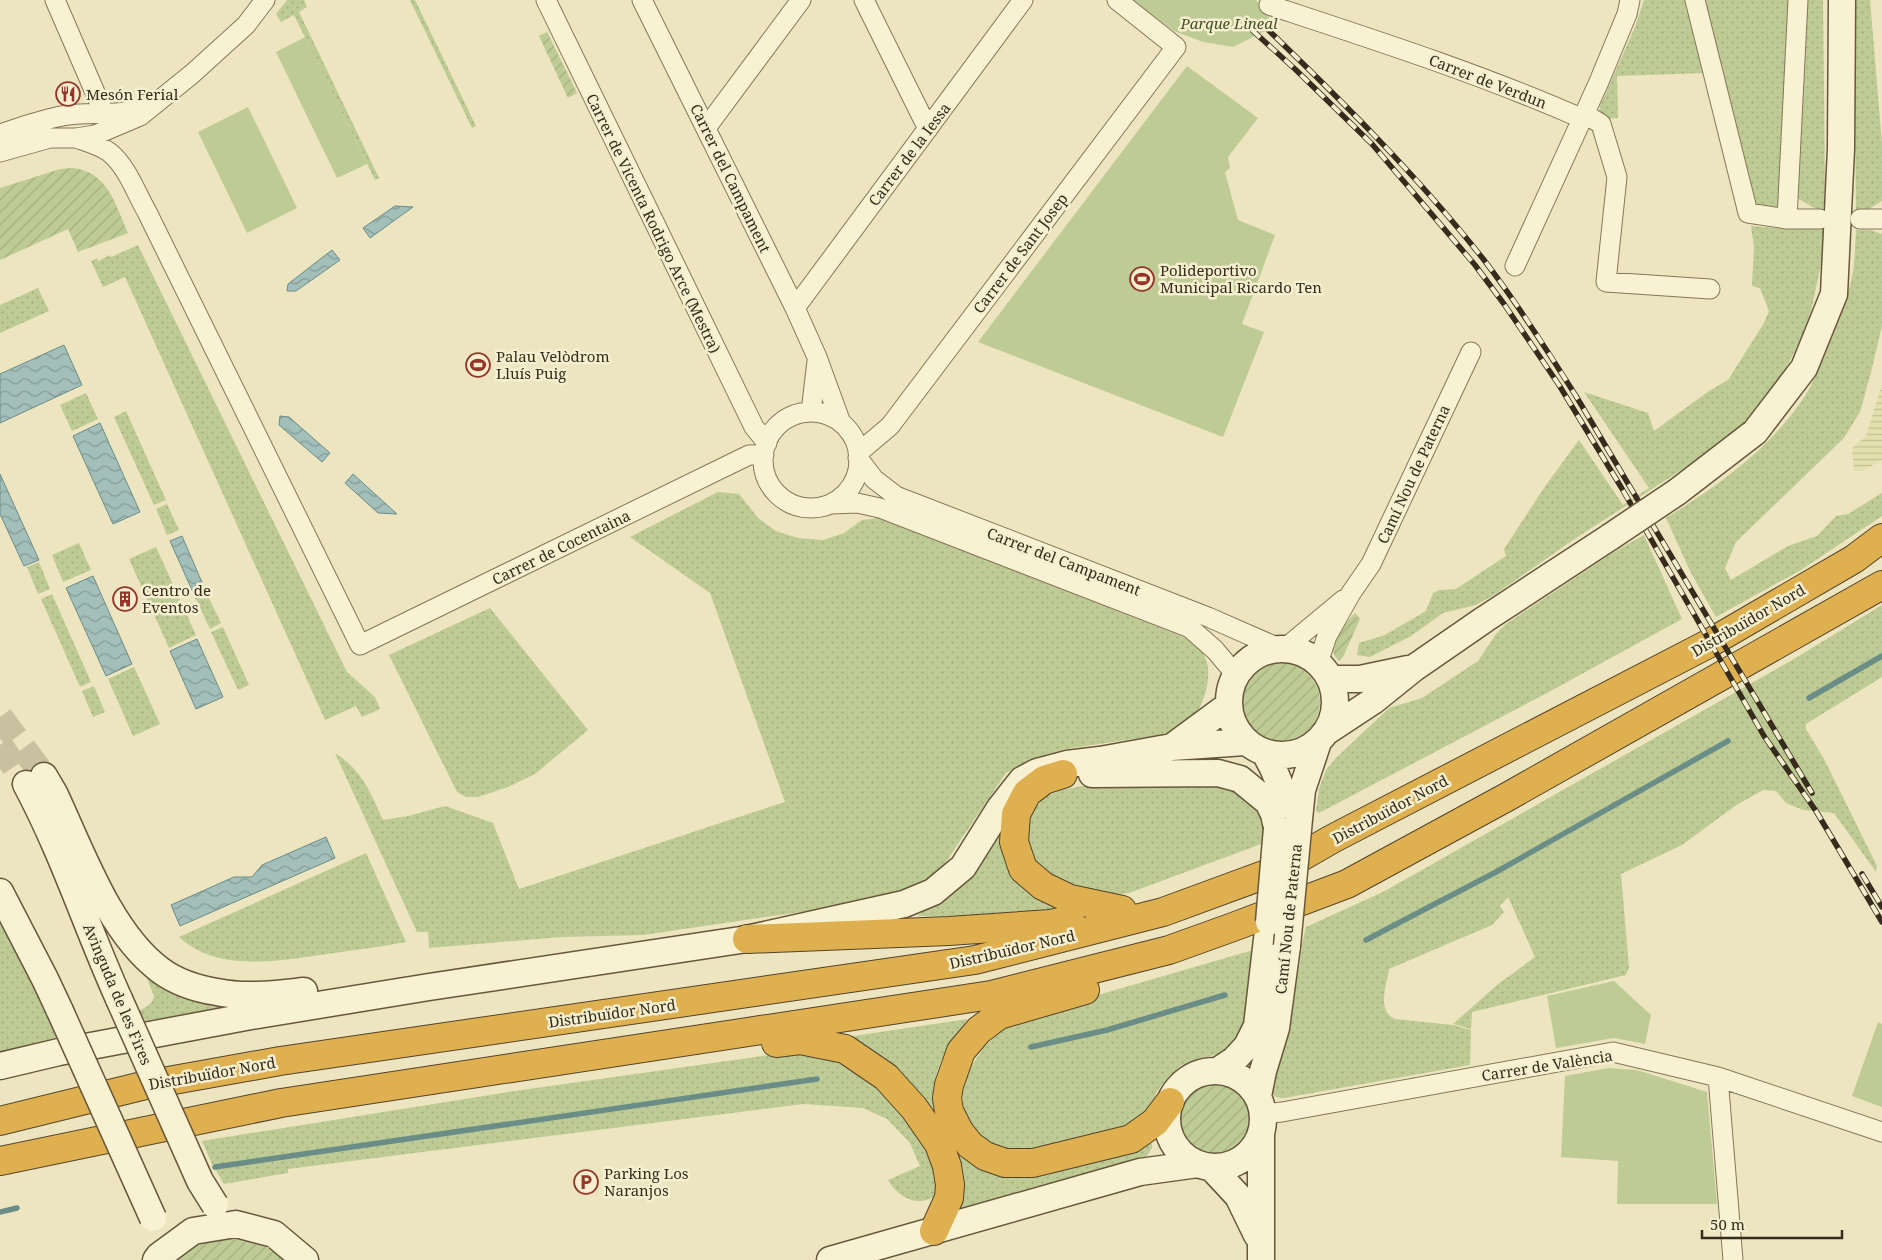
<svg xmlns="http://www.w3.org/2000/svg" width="1882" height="1260" font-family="'Noto Serif',serif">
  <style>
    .farmland { fill: url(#farmland-rules) }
    .grass { fill: url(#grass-dots) }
    .park { fill: #becb94 }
    .garden { fill: url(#garden-furrows) }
    .water { fill: url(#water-waves); stroke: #6a8d88 }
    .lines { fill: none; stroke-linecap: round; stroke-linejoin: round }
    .stream { stroke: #6a8d88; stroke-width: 5.5 }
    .secondary-tunnel { stroke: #c8c09e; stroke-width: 26; stroke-dasharray: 26 13; stroke-linecap: butt }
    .street-casing { stroke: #867658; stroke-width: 21 }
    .secondary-casing { stroke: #68573b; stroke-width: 29 }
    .highway-casing { stroke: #54432c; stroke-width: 30 }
    .street { stroke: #f8f2d2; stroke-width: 19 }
    .secondary { stroke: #f8f2d2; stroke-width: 26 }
    .highway { stroke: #deb04f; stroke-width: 28 }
    .rail-casing { stroke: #362b1c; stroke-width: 5.5 }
    .rail { stroke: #f5eecf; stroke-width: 4; stroke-dasharray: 11; stroke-linecap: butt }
    .secondary-bridge-casing { stroke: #68573b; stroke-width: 29; stroke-linecap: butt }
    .secondary-bridge { stroke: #f8f2d2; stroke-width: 26 }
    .labels { text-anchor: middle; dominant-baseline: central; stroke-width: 5; stroke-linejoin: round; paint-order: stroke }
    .park-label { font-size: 15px; font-style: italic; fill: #415223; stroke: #f5eecf }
    .street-label { font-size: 15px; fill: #362b1c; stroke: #f5eecf }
    .poi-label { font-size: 15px; fill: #362b1c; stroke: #f5eecf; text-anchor: start }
  </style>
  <defs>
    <pattern id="farmland-rules" width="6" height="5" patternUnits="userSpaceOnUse" patternTransform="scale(1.25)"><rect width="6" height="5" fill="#e3e0ad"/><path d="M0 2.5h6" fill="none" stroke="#c3c094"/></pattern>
    <pattern id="grass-dots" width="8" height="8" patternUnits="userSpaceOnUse" patternTransform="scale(1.25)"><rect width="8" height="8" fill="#becb94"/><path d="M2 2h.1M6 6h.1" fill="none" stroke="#a4ae7f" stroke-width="1.8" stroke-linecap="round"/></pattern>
    <pattern id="garden-furrows" width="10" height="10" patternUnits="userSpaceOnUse" patternTransform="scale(1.25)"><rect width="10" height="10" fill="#becb94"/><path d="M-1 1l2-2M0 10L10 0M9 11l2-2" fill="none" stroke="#a4ae7f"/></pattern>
    <pattern id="water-waves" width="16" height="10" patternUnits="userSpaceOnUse" patternTransform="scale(1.25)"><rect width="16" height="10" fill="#a3bfba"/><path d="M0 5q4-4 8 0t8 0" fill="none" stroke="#869b96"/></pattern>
  </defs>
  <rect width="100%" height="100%" fill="#ede5bf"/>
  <!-- farmland -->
  <path class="farmland" d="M 1882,384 L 1882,460 L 1862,471 L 1854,471 L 1852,448 L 1866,436 Z"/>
  <!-- grass -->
  <path class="grass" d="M 287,0 L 304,0 L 307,7 L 299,12 L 379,178 L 375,180 L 294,15 L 281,22 L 276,14 Z
    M 410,0 L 415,0 L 476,126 L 472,128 Z
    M 1644,0 L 1690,0 L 1707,73 L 1617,76 L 1618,118 L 1602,119 L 1599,114 L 1600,106 L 1635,27 Z
    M 1701,0 L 1791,0 L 1782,201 L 1773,211 L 1754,207 Z
    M 1804,0 L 1823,0 L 1825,184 L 1823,213 L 1824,251 L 1811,311 L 1801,339 L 1784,372 L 1761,404 L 1736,431 L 1683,469 L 1576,538 L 1494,595 L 1476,605 L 1443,613 L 1411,636 L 1370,657 L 1357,655 L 1359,643 L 1385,635 L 1426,611 L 1433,593 L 1439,590 L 1456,589 L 1506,556 L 1504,549 L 1546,485 L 1579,440 L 1623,505 L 1649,488 L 1584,392 L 1648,413 L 1654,431 L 1709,391 L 1728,380 L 1764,323 L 1769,311 L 1760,288 L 1752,286 L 1754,247 L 1751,226 L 1775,228 L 1822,228 L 1821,212 L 1797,198 Z
    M 1854,0 L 1870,0 L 1882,144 L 1882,201 L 1864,212 L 1856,214 Z
    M 1856,230 L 1870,230 L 1882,234 L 1882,326 L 1871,372 L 1860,412 L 1844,438 L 1736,542 L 1725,568 L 1731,580 L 1788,546 L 1817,536 L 1836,516 L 1848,514 L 1882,493 L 1882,516 L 1801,570 L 1716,617 L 1691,573 L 1666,518 C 1717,486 1766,452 1801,402 C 1813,385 1820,366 1828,347 C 1838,323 1848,298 1853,272 C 1855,258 1855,244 1856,230 Z
    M 138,245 L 347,672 L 375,697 L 380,709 L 362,717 L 356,706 L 325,720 L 125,277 L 103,287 L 91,261 L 97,258 L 98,261 L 110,255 L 111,257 Z
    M 38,288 L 49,311 L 0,333 L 0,305 Z
    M 86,393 L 98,419 L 72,431 L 60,405 Z
    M 126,411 L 166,500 L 154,505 L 114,417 Z
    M 718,492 L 739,494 L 758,518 L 776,531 L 798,538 L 823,540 L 844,533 L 862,520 L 878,518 L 1186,638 C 1194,644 1201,648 1205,657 C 1214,676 1203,711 1187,725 C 1184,728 1178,730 1174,733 L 1065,749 L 1031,759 L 1006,773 L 939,872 L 922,884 L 899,893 L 821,909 L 643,935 L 562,937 L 429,948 L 428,932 L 417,932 L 335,753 C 362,770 370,792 383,820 L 408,816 L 445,806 L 493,823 L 519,889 L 785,802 L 710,593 L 630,537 Z
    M 167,504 L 179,530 L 167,535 L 156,509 Z
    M 1644,535 L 1682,619 L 1547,693 L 1319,813 L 1316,811 L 1319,789 L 1326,770 L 1336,758 L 1389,708 L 1422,698 L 1478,661 L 1496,634 L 1506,624 L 1614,552 Z
    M 79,543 L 91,570 L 63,582 L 52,555 Z
    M 156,547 L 196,635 L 169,648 L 129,559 Z
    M 39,562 L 50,589 L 38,594 L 27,567 Z
    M 52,594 L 91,682 L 80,687 L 41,599 Z
    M 207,594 L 221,623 L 210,629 L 196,599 Z
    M 1882,605 L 1882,677 L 1806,724 L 1806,729 L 1824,759 L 1877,866 L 1876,872 L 1834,813 L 1803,810 L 1786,803 L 1776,791 L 1763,790 L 1735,806 L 1682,845 L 1621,874 L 1629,968 L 1626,975 L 1472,1012 L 1471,1029 L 1453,1024 L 1497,985 L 1535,957 L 1508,897 L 1500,906 L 1504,912 L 1492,925 L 1389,969 C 1387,985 1376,1010 1395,1019 L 1453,1025 L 1471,1030 L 1470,1065 L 1284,1098 C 1277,1098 1273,1096 1269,1091 L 1282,1050 L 1289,1035 L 1303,940 L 1306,927 L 1383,892 L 1794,659 Z
    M 490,608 L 588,730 L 535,774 L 508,787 L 478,797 L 466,797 L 457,792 L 389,655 Z
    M 223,627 L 249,685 L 238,690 L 211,632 Z
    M 134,667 L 160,724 L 133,736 L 108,679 Z
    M 94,686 L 105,712 L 93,717 L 82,691 Z
    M 1218,782 L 1239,788 L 1269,814 L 1264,843 L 1129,893 L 1102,896 L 1054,881 L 1036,865 L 1028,846 L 1027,828 L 1032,811 L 1046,796 L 1062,790 L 1087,785 Z
    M 1001,823 L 1062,908 L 1021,918 L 917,916 L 955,889 Z
    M 366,853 L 406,942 C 380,947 353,950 327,954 C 279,961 218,973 179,937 Z
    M 0,915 L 57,1038 L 0,1052 Z
    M 1260,948 L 1247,1027 L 1224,1053 L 1196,1059 L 1180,1066 L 1167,1078 L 1156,1093 L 1154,1106 L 1139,1124 L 1032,1154 L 1001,1148 L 984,1140 L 973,1128 L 964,1110 L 962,1095 L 968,1071 L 984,1047 L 1005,1027 L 1036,1013 Z
    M 144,971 C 178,1002 201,1005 245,1005 L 144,1021 L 139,1011 C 146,1007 153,1004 154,996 Z
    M 968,1019 C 945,1052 928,1071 937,1114 L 1029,1174 C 1075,1169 1105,1160 1147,1142 L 1152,1144 L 1152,1148 L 1147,1156 L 1137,1164 L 958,1212 L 959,1180 L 840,1038 Z
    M 798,1051 L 838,1059 L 869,1076 L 899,1110 L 933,1154 L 939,1173 L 937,1194 C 920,1209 898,1198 888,1180 L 920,1166 L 910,1143 L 887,1119 L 863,1108 L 803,1104 L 288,1169 L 288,1173 L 224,1184 L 212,1164 L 202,1141 L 515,1091 Z"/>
  <!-- park -->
  <path class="park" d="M 1132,0 L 1256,0 L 1269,13 L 1269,22 L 1263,32 L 1233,47 L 1203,42 L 1174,31 Z
    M 305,37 L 367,164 L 337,178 L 276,52 Z
    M 1187,66 L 1258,118 L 1228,157 L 1230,168 L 1225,172 L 1238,220 L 1275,235 L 1242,324 L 1264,332 L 1223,437 L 978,342 Z
    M 248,107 L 297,208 L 247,233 L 198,132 Z
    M 1614,981 L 1651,1015 L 1645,1044 L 1614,1038 L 1556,1048 L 1547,996 Z
    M 1878,1022 L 1882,1024 L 1882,1107 L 1852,1096 Z
    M 1608,1068 L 1637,1070 L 1707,1092 L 1717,1204 L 1617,1204 L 1618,1161 L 1561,1157 L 1565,1076 Z"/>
  <!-- garden -->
  <path class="garden" d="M 547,32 L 577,93 L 568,98 L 539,36 Z
    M 73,168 C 108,172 115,204 128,233 L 78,252 L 68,229 L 0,260 L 0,188 L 60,169 Z
    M 1355,613 L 1360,619 L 1344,655 L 1339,661 L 1334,655 L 1331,644 L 1341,628 Z
    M1242 702a39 39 0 1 1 78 0a39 39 0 1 1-78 0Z
    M1178 1119a37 37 0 1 1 74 0a37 37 0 1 1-74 0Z
    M 221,1238 C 249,1239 262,1241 284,1260 L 174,1260 L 195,1245 Z"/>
  <!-- water -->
  <path class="water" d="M 395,206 L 413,207 L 370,238 L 363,228 Z
    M 332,250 L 340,260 L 296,291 L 287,291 L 288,284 Z
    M 64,345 L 82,385 L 0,423 L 0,374 Z
    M 280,416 L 289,417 L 330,453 L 322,462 L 279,425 Z
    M 100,423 L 140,512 L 113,524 L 73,436 Z
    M 0,474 L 39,560 L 24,566 L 0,514 Z
    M 353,474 L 397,514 L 378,513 L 345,483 Z
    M 182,536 L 207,594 L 196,599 L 170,541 Z
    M 93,576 L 132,664 L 106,676 L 66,588 Z
    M 197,639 L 223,697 L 196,709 L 170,651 Z
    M 326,837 L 335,858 L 180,926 L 171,905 L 234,877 L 252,877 L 262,865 Z"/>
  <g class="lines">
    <!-- stream -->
    <path class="stream" d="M 1809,698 L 1882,656
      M 1366,940 L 1496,872 L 1728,741
      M 1031,1047 L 1107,1030 L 1225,995
      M 215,1167 L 817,1079
      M 0,1212 L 17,1208"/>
    <!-- secondary-tunnel -->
    <path class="secondary-tunnel" d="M 0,717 L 44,776
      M 0,745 L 26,784"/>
    <!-- street casing -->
    <g class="street-casing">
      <path id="street" d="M 55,0 L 104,113
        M 546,0 L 754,427 L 767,443
        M 642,0 L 795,308 L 817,357 L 841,423
        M 864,0 L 928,129
        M 1695,0 L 1748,213 L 1787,219 L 1820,219
        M 1269,5 C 1375,40 1481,74 1583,119
        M 1585,114 L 1601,124 L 1617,177 L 1606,282 L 1710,289
        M 706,128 L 801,0
        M 0,134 C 22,127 45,118 68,115 C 93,112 121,116 146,107
        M 76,138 C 87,142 99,145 109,152 C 127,166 136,193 147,212 L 360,645 L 749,455 L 764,455
        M 0,152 L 50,138 L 76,138 L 95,135 L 140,116 L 192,74 L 246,25 L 265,0
        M 1787,219 L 1798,0
        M 1860,219 L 1882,219
        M 1515,266 L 1598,84 L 1627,14 L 1630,0
        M 795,308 L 1023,0
        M 811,412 L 817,361
        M763 460a48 48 0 1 1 96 0a48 48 0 1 1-96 0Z
        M 858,453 L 890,426 L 1176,47 L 1117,0
        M 858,458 L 874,479 L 896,496 L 1208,617 L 1281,649
        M 831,504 L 857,503 L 880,508 L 1190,628 L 1215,650 L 1236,675
        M 1284,649 L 1343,600
        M 1318,663 L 1327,636 L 1351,593 L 1371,564 L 1471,352
        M 1718,1077 L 1733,1260
        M 1263,1114 L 1282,1112 L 1613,1052 L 1718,1077 L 1882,1132"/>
    </g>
    <!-- secondary casing -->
    <g class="secondary-casing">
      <path id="secondary" d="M 1677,492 L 1755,432 L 1804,368 L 1834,294 L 1841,149 L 1842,0
        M1229 702a53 53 0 1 1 106 0a53 53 0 1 1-106 0Z
        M 1330,679 L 1360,679 L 1408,669
        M 1326,732 L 1373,701 L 1414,668 L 1485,619 L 1610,537
        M 1172,747 L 1229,705
        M 1265,753 C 1278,775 1286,797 1287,823
        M 1092,774 L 1218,773 L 1240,779 L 1268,802 L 1274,814 L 1277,828
        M 44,776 L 54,793 C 81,850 109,932 160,970 C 176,982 198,989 217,992 C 246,998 275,994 304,991
        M 26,784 C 63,853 87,928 119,999
        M 1299,819 L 1302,790 L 1318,742
        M 0,892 L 45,979 L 60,1011
        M 0,1066 L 59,1052 L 251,1016 L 429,987 L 747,939 L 904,904 L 933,892 L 963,867 L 1000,808 L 1022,780 L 1037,772 L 1067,764 L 1100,760 L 1172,747 L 1245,742
        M 1219,1070 L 1234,1060 L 1247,1046 L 1257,1026 L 1269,922
        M1167 1119a48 48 0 1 1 96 0a48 48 0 1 1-96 0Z
        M 1258,1096 L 1263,1071 L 1276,1028 L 1287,946
        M 1261,1135 L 1261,1260
        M 1211,1167 L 1238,1196 L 1257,1235
        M 156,1260 L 159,1256 L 193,1231 L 236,1224 L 274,1234 L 305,1260
        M 830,1260 L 1140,1172 L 1198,1164"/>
    </g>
    <!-- highway casing -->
    <g class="highway-casing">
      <path id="highway" d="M 1063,774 L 1044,780 L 1027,793 L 1016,814 L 1014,842 L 1023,869 L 1043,886 L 1070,899 L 1122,910
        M 747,939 L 949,931 L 1050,924 L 1070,920
        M 1085,990 L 999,1015 L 979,1030 L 961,1051 L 949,1085 L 947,1098 L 949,1111 L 959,1131 L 970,1145 L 985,1156 L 1005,1163 L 1033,1163 L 1131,1139 L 1155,1122 L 1170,1102
        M 776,1043 L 800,1040 L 845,1049 L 886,1077 L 914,1108 L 939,1144 L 947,1166 L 950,1185 L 949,1198 L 934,1231
        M 0,1121 L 146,1085 L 280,1061 L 975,960 L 1163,912 L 1280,869 L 1332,839 L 1708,644 L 1854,559 L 1882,538
        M 0,1161 L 281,1103 L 991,995 L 1169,950 L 1233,927 L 1347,884 L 1507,797 L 1882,585"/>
    </g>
    <!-- street -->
    <use href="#street" class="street"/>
    <!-- secondary -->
    <use href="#secondary" class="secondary"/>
    <!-- highway -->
    <use href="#highway" class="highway"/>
    <!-- rail casing -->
    <g class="rail-casing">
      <path id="rail" d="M 1260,22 C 1339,98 1417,175 1484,260 C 1517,303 1547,350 1576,396 L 1812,793
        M 1252,30 L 1296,70 L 1372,144 L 1475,265 L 1504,304 L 1559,385 L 1621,487 L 1764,736 L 1816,811 L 1882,922
        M 1862,874 L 1882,907"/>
    </g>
    <!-- rail -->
    <use href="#rail" class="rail"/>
    <!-- secondary-bridge casing -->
    <g class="secondary-bridge-casing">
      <path id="secondary-bridge" d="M 1610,537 L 1677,492
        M 1269,922 L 1277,828
        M 1287,946 L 1299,819
        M 119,999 L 200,1181 L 215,1205
        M 60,1011 L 153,1218"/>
    </g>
    <!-- secondary-bridge -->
    <use href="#secondary-bridge" class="secondary-bridge"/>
  </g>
  <!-- icons -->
  <defs>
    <g id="restaurant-ring" transform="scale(1.25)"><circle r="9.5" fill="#f5eecf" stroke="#953428" stroke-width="1.5"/><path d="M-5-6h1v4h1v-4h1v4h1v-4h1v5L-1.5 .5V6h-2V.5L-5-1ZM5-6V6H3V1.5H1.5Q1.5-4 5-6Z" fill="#953428"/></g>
    <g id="stadium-ring" transform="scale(1.25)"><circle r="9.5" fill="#f5eecf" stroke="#953428" stroke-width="1.5"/><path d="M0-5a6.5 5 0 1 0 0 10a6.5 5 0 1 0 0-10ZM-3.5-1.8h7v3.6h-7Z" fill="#953428"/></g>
    <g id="building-ring" transform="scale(1.25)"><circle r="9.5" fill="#f5eecf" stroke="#953428" stroke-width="1.5"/><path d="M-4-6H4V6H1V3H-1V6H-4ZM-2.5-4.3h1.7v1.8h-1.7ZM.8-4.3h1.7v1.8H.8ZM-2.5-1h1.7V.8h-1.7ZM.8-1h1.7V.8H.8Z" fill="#953428"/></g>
    <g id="parking-ring" transform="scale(1.25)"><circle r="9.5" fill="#f5eecf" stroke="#953428" stroke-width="1.5"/><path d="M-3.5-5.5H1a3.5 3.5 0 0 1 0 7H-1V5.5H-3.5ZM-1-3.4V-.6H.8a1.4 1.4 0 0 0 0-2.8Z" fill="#953428"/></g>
  </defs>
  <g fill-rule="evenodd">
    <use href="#restaurant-ring" x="68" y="94"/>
    <use href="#stadium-ring" x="1142" y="279"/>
    <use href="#stadium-ring" x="478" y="365"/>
    <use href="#building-ring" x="125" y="599"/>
    <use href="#parking-ring" x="586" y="1182"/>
  </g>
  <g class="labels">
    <!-- park labels -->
    <g class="park-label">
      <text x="1229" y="23">Parque Lineal</text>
    </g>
    <!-- street labels -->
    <g class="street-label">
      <text transform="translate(1488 81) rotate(21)">Carrer de Verdun</text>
      <text transform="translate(909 154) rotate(-53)">Carrer de la Iessa</text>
      <text transform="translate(731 178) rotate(64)">Carrer del Campament</text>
      <text transform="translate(654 223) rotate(64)">Carrer de Vicenta Rodrigo Arce (Mestra)</text>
      <text transform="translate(1020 253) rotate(-53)">Carrer de Sant Josep</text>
      <text transform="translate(1413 474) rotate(-65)">Camí Nou de Paterna</text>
      <text transform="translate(561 547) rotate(-26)">Carrer de Cocentaina</text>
      <text transform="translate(1064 561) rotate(21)">Carrer del Campament</text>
      <text transform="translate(1748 620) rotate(-30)">Distribuïdor Nord</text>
      <text transform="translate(1390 809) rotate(-28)">Distribuïdor Nord</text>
      <text transform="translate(1288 919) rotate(-84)">Camí Nou de Paterna</text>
      <text transform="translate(1012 949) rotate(-13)">Distribuïdor Nord</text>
      <text transform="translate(118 994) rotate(67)">Avinguda de les Fires</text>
      <text transform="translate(612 1013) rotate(-8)">Distribuïdor Nord</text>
      <text transform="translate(1547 1065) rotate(-9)">Carrer de València</text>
      <text transform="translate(212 1073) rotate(-10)">Distribuïdor Nord</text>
    </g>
    <!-- poi labels -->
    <g class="poi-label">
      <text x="86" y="94">Mesón Ferial</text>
      <text x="1160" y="270">Polideportivo<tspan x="1160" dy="17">Municipal Ricardo Ten</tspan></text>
      <text x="496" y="356">Palau Velòdrom<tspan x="496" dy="17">Lluís Puig</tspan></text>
      <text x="142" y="590">Centro de<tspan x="142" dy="17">Eventos</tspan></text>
      <text x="604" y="1173">Parking Los<tspan x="604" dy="17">Naranjos</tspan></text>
    </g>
  </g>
  <!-- scale -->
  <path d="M1702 1230v8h140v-8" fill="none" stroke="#362b1c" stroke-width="2.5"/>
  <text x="1710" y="1230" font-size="15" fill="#362b1c" stroke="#f5eecf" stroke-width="4" paint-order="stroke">50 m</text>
</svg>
